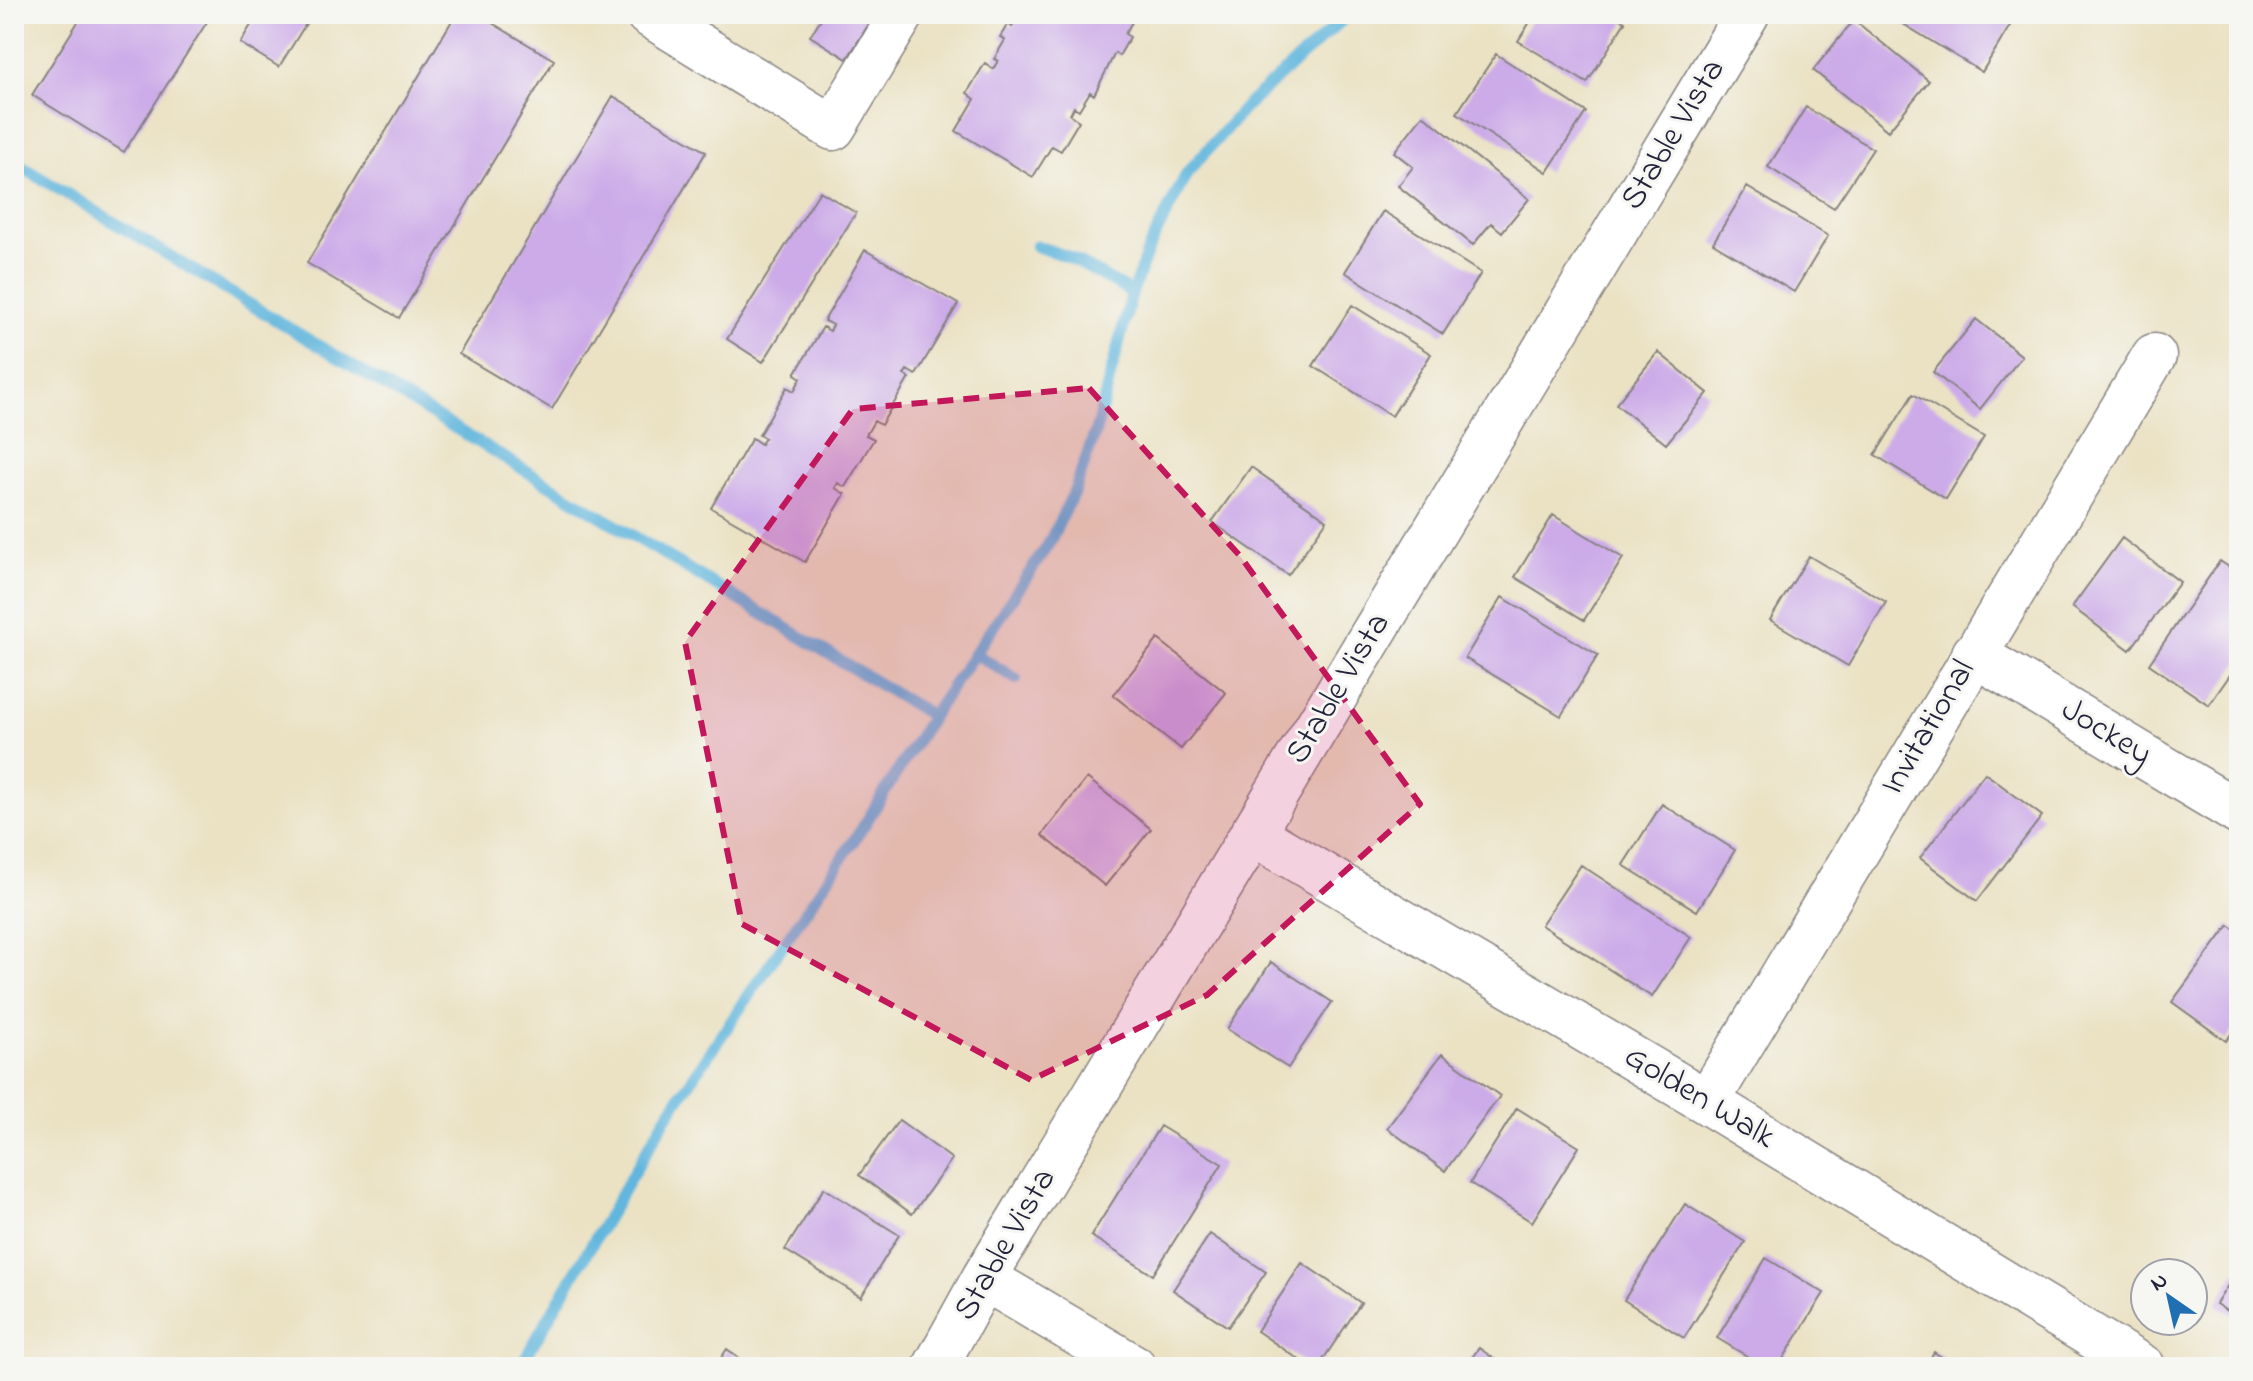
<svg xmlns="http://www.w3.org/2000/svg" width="2253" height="1381" font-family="'Indie Flower',sans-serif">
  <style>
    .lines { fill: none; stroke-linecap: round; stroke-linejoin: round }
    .stream { stroke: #61b6dd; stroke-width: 12 }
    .building { fill: #ccabe8 }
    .minor-casing { stroke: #868280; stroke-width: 47 }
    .minor { stroke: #fff; stroke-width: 44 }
    .marked { fill: #c2185b; fill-opacity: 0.2; stroke: #c2185b; stroke-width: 6; stroke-dasharray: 16 10; stroke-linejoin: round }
    .labels { text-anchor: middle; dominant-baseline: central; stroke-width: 6; stroke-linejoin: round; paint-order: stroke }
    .street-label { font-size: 34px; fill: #22223b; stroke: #f6f6f2 }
  </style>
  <rect width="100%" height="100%" fill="#f6f6f2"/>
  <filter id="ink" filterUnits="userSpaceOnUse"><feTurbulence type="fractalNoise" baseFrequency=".0125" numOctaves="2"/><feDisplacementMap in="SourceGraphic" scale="16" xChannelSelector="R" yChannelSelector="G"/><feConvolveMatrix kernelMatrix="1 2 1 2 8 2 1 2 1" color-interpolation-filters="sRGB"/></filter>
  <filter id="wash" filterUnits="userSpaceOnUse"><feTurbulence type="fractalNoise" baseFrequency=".006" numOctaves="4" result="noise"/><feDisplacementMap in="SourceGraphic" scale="32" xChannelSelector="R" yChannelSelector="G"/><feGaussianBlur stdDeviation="1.8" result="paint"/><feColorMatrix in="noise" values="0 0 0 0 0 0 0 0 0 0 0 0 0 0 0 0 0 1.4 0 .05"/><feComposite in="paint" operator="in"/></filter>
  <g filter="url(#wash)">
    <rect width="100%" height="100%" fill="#ebe2c4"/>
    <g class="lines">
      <!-- stream -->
      <path class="stream" d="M 14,162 L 932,716
        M 1036,246 L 1069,257 L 1132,293
        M 974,653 L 1016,679
        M 520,1367 L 665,1119 L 863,827 L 932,716 L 1047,547 L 1075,490 L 1096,430 L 1132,293 L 1148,250 L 1187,173 L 1246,106 L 1349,14"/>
    </g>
    <g id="blocks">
      <!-- building -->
      <path class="building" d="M 83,14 L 212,14 L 124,152 L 32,95 Z
        M 258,14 L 312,14 L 279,67 L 240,43 Z
        M 456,14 L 477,14 L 554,60 L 399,318 L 307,263 Z
        M 824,14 L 875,14 L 847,59 L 810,36 Z
        M 1019,14 L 1136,15 L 1125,34 L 1130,37 L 1119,56 L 1115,53 L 1094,95 L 1090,92 L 1079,110 L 1074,107 L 1070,115 L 1079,121 L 1061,151 L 1052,146 L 1033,177 L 956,131 L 975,99 L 967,93 L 985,63 L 993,69 L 998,61 L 994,59 L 1005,40 L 1000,37 L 1008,24 L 1012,27 Z
        M 1535,14 L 1611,14 L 1625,22 L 1587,83 L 1518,41 Z
        M 1887,14 L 2017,14 L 1982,72 Z
        M 1854,20 L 1929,81 L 1888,131 L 1813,70 Z
        M 1496,54 L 1586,112 L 1547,172 L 1457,113 Z
        M 613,96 L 706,152 L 552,409 L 459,354 Z
        M 1806,107 L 1873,149 L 1834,208 L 1768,167 Z
        M 1423,115 L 1529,199 L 1502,232 L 1491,223 L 1473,245 L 1398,186 L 1413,167 L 1394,152 Z
        M 1747,187 L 1828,236 L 1794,292 L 1713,243 Z
        M 820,191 L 856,213 L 763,362 L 727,339 Z
        M 1383,211 L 1481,273 L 1443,334 L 1345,272 Z
        M 865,250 L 958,304 L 916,375 L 907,370 L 904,375 L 909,378 L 881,425 L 874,421 L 866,435 L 874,439 L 845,487 L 838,483 L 835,488 L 845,494 L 805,562 L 711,508 L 752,438 L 761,444 L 765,438 L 759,435 L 787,387 L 794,391 L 801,378 L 795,374 L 823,327 L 830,331 L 833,325 L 824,321 Z
        M 1352,305 L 1431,354 L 1392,416 L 1313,366 Z
        M 1976,319 L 2022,356 L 1980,409 L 1933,372 Z
        M 1658,352 L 1708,393 L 1666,444 L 1616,404 Z
        M 1913,394 L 1984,437 L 1946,499 L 1875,455 Z
        M 1251,467 L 1327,520 L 1288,575 L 1212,522 Z
        M 1553,515 L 1623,558 L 1584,620 L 1515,577 Z
        M 2122,538 L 2180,582 L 2130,650 L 2072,607 Z
        M 1809,556 L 1886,602 L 1848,666 L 1770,620 Z
        M 2220,561 L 2239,574 L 2239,662 L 2209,705 L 2149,664 Z
        M 1502,597 L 1598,655 L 1561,716 L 1465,658 Z
        M 1158,639 L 1226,693 L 1181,749 L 1113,695 Z
        M 1985,773 L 2042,816 L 1977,901 L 1920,858 Z
        M 1087,778 L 1151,829 L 1105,886 L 1042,835 Z
        M 1662,804 L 1735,850 L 1697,911 L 1623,865 Z
        M 1581,865 L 1691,937 L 1652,997 L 1541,925 Z
        M 2229,925 L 2239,932 L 2239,1023 L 2226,1041 L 2172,1002 Z
        M 1271,962 L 1332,1002 L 1288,1068 L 1227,1029 Z
        M 1442,1054 L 1500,1096 L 1445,1171 L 1387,1128 Z
        M 1517,1108 L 1579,1147 L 1532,1222 L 1470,1183 Z
        M 899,1120 L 952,1159 L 912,1214 L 859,1175 Z
        M 1160,1126 L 1222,1164 L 1153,1275 L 1091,1236 Z
        M 824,1188 L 899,1235 L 861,1297 L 785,1250 Z
        M 1685,1204 L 1745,1242 L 1684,1338 L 1624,1300 Z
        M 1210,1234 L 1266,1272 L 1228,1327 L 1173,1290 Z
        M 1766,1258 L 1824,1293 L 1778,1367 L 1765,1367 L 1717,1338 Z
        M 1302,1263 L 1361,1303 L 1318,1367 L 1310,1367 L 1257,1331 Z
        M 2239,1268 L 2239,1319 L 2216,1304 Z
        M 1479,1348 L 1500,1363 L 1497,1367 L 1465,1367 Z
        M 727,1349 L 752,1367 L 715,1367 Z
        M 1934,1352 L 1957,1367 L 1925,1367 Z"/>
    </g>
  </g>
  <g filter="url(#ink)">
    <use href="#blocks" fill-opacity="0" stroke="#868280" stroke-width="2"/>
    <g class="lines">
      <!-- minor casing -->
      <g class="minor-casing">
        <path id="minor" d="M 648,14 L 833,128 L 902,14
          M 1974,654 L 2239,813
          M 1252,833 L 1707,1102 L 2143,1367
          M 1707,1102 L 2154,356
          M 984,1278 L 1134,1367
          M 935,1367 L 984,1278 L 1747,14"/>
      </g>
      <!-- minor -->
      <use href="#minor" class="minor"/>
    </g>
  </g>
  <!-- marked area -->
  <path class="marked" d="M 1089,388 L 1240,556 L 1420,804 L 1207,995 L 1031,1080 L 742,924 L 685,642 L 853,409 Z"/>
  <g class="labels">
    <!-- street labels -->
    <g class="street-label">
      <text transform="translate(1674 135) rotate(-59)">Stable Vista</text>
      <text transform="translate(1339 689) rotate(-59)">Stable Vista</text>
      <text transform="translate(1929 728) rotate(-59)">Invitational</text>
      <text transform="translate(2106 733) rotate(31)">Jockey</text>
      <text transform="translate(1699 1098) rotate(31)">Golden Walk</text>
      <text transform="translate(1006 1245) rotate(-60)">Stable Vista</text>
    </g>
  </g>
  <!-- margin -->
  <rect width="2253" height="1381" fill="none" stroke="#f6f6f2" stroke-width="48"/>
  <!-- north arrow -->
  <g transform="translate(2169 1297) rotate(326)"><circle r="38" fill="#f6f6f2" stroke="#a1a1a9" stroke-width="2"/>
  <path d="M0-6L14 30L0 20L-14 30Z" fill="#1f6fb2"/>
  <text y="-12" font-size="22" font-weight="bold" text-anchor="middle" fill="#22223b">N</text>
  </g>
</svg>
